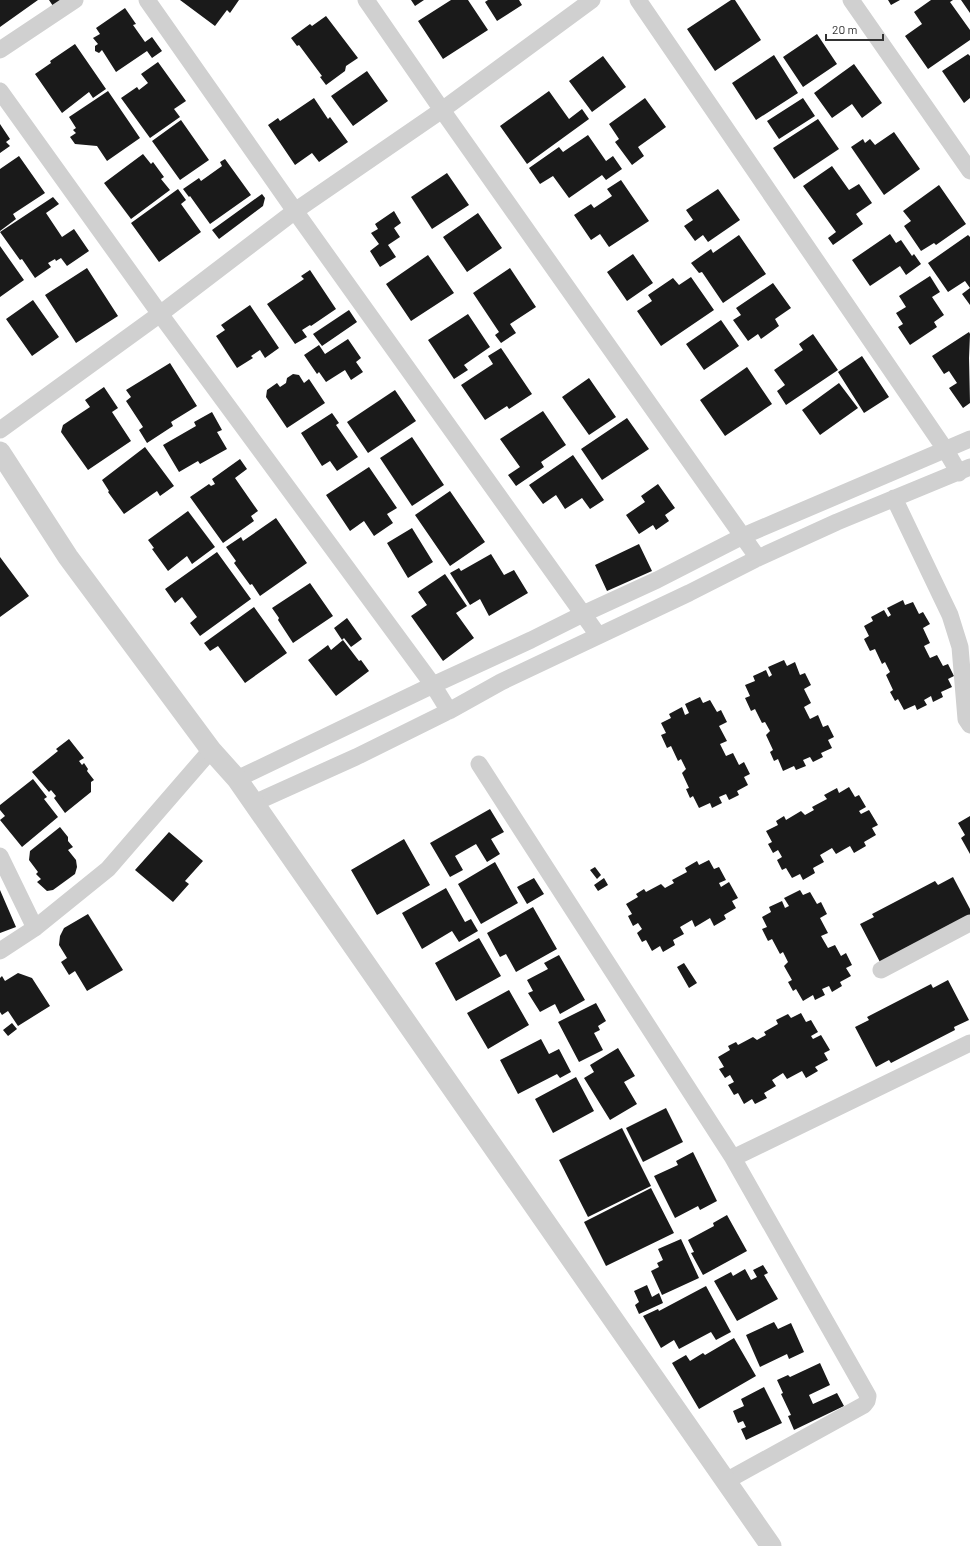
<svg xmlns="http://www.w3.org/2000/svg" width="970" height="1546" font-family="Barlow,sans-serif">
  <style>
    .building { fill: #1a1a1a }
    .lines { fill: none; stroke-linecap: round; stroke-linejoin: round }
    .minor { stroke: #d0d0d0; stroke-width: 17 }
    .tertiary { stroke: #d0d0d0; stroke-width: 21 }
  </style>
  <rect width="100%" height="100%" fill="#fff"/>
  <!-- building -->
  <path class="building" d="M 0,0 L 38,0 L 0,27 Z
    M 49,0 L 62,0 L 53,6 Z
    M 180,0 L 239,0 L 230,13 L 227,10 L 215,26 Z
    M 411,0 L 424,0 L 415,6 Z
    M 451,0 L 468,0 L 488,30 L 443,59 L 418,21 Z
    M 488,0 L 519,0 L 522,5 L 497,21 L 485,2 Z
    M 731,0 L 735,0 L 761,40 L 715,71 L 687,29 Z
    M 888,0 L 900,0 L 891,5 Z
    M 931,0 L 953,0 L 950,2 L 970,30 L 970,40 L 928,69 L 905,36 L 922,24 L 914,12 Z
    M 961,0 L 970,0 L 970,13 Z
    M 125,8 L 136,24 L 133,25 L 145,42 L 152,37 L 162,51 L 152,58 L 147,51 L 116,72 L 102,50 L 99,53 L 95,51 L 95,46 L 98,44 L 93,38 L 100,34 L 96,28 Z
    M 326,16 L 358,58 L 346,66 L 345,71 L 326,85 L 320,77 L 322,76 L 299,45 L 297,46 L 291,38 L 310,24 L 312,26 Z
    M 817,34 L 837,64 L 803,87 L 783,57 Z
    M 75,44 L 106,89 L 93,98 L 89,92 L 62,113 L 35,74 L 51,63 L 50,61 Z
    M 968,54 L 970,56 L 970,98 L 964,103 L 942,71 Z
    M 774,55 L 798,93 L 756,120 L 732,83 Z
    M 603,56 L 626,87 L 592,112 L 569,81 Z
    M 158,62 L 186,101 L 174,109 L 180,117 L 150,138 L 121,98 L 137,87 L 139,90 L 148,83 L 141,74 Z
    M 854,64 L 882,103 L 862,118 L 852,104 L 832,118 L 814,93 Z
    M 367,71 L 388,101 L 353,126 L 331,96 Z
    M 108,91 L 140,138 L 107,161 L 97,146 L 75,144 L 70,137 L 76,133 L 73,130 L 76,128 L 69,117 Z
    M 549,91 L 569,119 L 582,109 L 589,119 L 527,164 L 500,126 Z
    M 314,98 L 328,119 L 330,117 L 348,142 L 319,162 L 312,153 L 295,165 L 268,125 L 278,118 L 280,121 Z
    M 645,98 L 666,127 L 638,147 L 644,156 L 632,165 L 615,142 L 619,139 L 609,124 Z
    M 803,98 L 815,116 L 779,139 L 767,121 Z
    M 818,119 L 839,149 L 794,179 L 773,148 Z
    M 181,120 L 209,160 L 180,180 L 152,141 Z
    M 0,124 L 10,139 L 6,142 L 10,146 L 0,153 Z
    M 894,132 L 920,169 L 884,195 L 851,147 L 863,139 L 865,143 L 870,139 L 875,145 Z
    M 588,135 L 606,161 L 613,156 L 622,169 L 606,180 L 602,175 L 569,198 L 553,176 L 540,184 L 529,168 L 559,147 L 563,152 Z
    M 143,154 L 151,164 L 153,162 L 164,177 L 161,179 L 170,190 L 131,219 L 104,183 Z
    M 19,156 L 45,193 L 13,214 L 16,219 L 0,231 L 0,169 Z
    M 225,159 L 251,195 L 210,224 L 190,196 L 189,197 L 183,189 L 199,178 L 201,181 L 222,166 L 220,162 Z
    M 832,166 L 849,190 L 859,184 L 872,203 L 856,214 L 863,224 L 833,245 L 828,238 L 836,232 L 803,186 Z
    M 447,173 L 469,205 L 432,229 L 411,197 Z
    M 621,180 L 649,221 L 609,247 L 600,234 L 591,240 L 574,215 L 591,204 L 594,208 L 612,196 L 607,189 Z
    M 939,185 L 966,224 L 936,245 L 934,243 L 921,251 L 904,226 L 911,221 L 903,211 Z
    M 178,189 L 186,200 L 181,204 L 201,232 L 159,262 L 131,223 Z
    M 718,189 L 740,220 L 708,242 L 703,235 L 695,241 L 684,226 L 693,220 L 686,210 Z
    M 262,194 L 265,198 L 263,206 L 219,239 L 212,230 Z
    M 53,197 L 59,204 L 46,213 L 62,237 L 74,229 L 89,251 L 67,266 L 61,258 L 56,261 L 55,259 L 48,263 L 51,267 L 35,278 L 22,259 L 20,260 L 0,232 Z
    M 394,211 L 401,223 L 394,228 L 400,237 L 388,245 L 396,257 L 380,267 L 370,251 L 379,244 L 371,233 L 378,229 L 375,224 Z
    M 478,213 L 502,248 L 467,272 L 443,237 Z
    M 890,234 L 896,243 L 901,240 L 912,256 L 914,254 L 921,264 L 906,275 L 900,266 L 870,286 L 852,260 Z
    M 739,235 L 766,274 L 723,303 L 702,272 L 699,273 L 691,263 L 711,249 L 713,253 Z
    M 968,235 L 970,237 L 970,305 L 962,294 L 970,288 L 965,281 L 948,292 L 928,263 Z
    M 0,246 L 24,280 L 0,297 Z
    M 633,254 L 653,283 L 627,301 L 607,272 Z
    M 428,255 L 454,293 L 411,321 L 386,284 Z
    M 87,268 L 118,316 L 76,343 L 45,295 Z
    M 510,268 L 536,307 L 510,324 L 516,333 L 501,343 L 495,335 L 499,332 L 473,293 Z
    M 310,270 L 336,309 L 311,326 L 310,325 L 302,330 L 307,337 L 295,344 L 267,304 L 304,279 L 301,276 Z
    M 930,276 L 940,292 L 932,297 L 944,315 L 934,322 L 937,327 L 910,345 L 898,327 L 903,324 L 896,313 L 906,307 L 899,296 Z
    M 691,277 L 714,310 L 661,346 L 637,311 L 652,301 L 648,295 L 673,278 L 679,285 Z
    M 773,283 L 791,308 L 775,319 L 779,326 L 761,339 L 758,334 L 748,341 L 733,320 L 741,315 L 736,308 Z
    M 33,300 L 59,337 L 32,356 L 6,319 Z
    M 250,305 L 279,348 L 265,358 L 260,350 L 251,356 L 253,358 L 237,368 L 216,336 L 225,330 L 221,325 Z
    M 349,310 L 357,322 L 322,346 L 313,334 Z
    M 468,314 L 490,347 L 464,365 L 468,370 L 454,379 L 428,340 Z
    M 721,320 L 739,346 L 704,370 L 686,344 Z
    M 969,332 L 970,334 L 969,358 L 970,403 L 963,408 L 949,388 L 957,383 L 949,371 L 944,374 L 932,356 Z
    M 813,334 L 838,370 L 786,405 L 777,391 L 785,385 L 774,370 L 803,350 L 799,344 Z
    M 348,339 L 361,358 L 356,362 L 363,372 L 351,380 L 345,370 L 326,382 L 319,372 L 317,374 L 304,355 L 319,345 L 325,354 Z
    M 501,348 L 532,394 L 509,409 L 507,406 L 485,420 L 461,385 L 493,364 L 488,356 Z
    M 862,356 L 889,397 L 864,413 L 838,372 Z
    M 170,363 L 197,406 L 171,422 L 173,426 L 147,443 L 139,430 L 143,427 L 126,401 L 131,397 L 126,390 Z
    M 747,367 L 772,404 L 725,436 L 700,400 Z
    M 293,374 L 299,375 L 304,383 L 309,379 L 325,403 L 287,428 L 266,397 L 267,390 L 277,383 L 280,387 L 286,383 L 287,378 Z
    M 589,378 L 616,417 L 589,435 L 562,397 Z
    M 839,383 L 858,408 L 820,435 L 802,410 Z
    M 104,387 L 118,408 L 112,412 L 131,441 L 88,470 L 61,432 L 63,425 L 90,407 L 85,400 Z
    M 395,390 L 416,421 L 368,453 L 347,422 Z
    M 543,411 L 566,445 L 541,462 L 544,467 L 516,486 L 508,475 L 520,467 L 500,439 Z
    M 212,412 L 222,430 L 217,432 L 227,449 L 200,464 L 198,461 L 179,472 L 163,445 L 196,426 L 194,422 Z
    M 332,413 L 339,423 L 336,425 L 358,457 L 337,471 L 330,461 L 322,466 L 301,433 Z
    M 627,418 L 649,449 L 602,480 L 581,449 Z
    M 412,437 L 444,485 L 412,506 L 380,458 Z
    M 145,447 L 174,486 L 160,496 L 157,491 L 124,514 L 108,492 L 109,491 L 102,480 Z
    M 573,455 L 604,500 L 590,509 L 582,498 L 565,509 L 556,495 L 543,504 L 529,485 Z
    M 240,459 L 247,469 L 235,478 L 258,511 L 251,516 L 254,521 L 223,543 L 190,497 L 209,484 L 211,486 L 215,484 L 212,479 Z
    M 369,467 L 397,508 L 387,514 L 393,523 L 374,536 L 364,521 L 350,531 L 326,495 Z
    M 658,484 L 675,508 L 665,515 L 669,521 L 656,530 L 653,525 L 639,534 L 626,515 L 645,502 L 641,496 Z
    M 450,491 L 485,542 L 450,566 L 415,515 Z
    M 188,511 L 215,547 L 192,564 L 187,556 L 168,571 L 152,549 L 154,548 L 148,540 Z
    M 276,518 L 307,563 L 260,596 L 252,584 L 250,585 L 234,563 L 236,561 L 226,547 L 241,537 L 243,541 Z
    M 412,528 L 433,562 L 408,578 L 387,543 Z
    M 639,544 L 652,571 L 607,591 L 595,565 Z
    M 217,552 L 251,599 L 200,636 L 190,623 L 197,617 L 182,597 L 175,603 L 165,589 Z
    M 491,554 L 504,575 L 514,570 L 528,593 L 489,616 L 480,599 L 470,605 L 450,573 L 459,568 L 461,571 Z
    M 0,557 L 29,596 L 0,617 Z
    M 445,574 L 467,606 L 456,613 L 474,638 L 443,661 L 411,616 L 427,605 L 418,592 Z
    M 310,583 L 333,616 L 293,643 L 278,620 L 279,618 L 272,608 Z
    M 903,600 L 905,605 L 913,602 L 919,614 L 923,612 L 930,624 L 923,628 L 930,643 L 924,646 L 930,658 L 937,655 L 943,666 L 948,664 L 954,676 L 948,679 L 952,687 L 941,692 L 943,697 L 933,702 L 931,696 L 924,700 L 927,705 L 917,710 L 915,705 L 904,710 L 898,699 L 895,701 L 890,692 L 893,690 L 886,675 L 890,672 L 885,662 L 882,664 L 875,649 L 870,651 L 864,639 L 869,636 L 864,626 L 873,621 L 871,617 L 884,610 L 888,617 L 891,615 L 887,608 Z
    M 254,607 L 287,653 L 245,683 L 218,646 L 210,651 L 204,643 Z
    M 347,618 L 362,639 L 351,647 L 344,638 L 342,640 L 334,628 Z
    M 343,640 L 359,661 L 361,660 L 369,671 L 336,696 L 308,660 L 328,645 L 331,650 Z
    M 784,660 L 787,666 L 795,662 L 800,675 L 805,673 L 811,685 L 804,689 L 811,703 L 804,707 L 810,719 L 818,715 L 823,727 L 828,725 L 834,737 L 828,740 L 832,748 L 821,753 L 823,757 L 813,762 L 810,757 L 803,760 L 806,766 L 796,770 L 794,766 L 783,771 L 778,759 L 774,761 L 770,752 L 773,750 L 766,735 L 770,731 L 765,722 L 762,723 L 755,709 L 751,711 L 745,698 L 750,696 L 745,685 L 755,681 L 753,676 L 766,670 L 769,677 L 772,675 L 768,667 Z
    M 700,697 L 703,703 L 710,700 L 717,712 L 721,710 L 727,722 L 719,726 L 727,741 L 720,744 L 726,756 L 733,753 L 739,765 L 744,762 L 750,774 L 744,777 L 748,785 L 737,791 L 739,795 L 729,800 L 726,794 L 719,797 L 722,803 L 712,808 L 710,803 L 699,808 L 693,796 L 690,798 L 686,789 L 689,788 L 682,773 L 686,769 L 681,759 L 678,761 L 671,746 L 667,748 L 661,735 L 666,733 L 661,723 L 671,718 L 669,714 L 682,707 L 685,715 L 689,713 L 685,704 Z
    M 69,739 L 84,758 L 79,761 L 82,765 L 84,763 L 88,769 L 87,771 L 94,780 L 91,782 L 91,792 L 65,813 L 54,798 L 56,796 L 51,790 L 49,792 L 32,772 L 58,751 L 56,749 Z
    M 33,779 L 47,797 L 44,799 L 58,817 L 22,847 L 0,820 L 5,816 L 0,810 L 0,805 Z
    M 849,787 L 855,797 L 859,795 L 866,807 L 859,811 L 861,814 L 869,810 L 878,825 L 872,828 L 876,835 L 864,842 L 866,846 L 854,853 L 850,846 L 836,854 L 832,848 L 820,855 L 824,862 L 813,868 L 815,873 L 803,880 L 800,874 L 792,878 L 786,868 L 782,870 L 777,860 L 782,857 L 778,850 L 773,853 L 768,844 L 772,842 L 766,831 L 778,825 L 776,821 L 784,816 L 786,820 L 801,811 L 805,815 L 814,810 L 812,807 L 827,799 L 824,795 L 837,788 L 839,793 Z
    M 490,809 L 504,832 L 491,839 L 500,854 L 487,862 L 476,844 L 455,856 L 463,870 L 450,877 L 430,843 Z
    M 970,816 L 970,854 L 961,838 L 965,835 L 958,823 Z
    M 60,827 L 68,837 L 68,841 L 73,847 L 68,850 L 76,860 L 77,867 L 75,874 L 53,890 L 47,891 L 37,882 L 41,879 L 36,874 L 38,872 L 29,860 L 30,851 Z
    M 169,832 L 203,861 L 185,881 L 189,884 L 173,902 L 135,870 Z
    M 404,839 L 430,885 L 377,915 L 351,870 Z
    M 709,860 L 714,869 L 719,867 L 726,880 L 719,883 L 721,887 L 729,882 L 738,898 L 732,901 L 736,908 L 724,915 L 726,919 L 714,926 L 710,918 L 695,927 L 692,920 L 680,927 L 684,934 L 673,940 L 675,945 L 663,952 L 660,946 L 652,951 L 646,940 L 642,942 L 637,933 L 642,929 L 638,923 L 633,926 L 628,916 L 632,914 L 626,904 L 638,897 L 636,894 L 644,889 L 646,892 L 661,884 L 665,888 L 674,883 L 672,880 L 687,872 L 685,868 L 697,861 L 699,865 Z
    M 495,862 L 518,903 L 481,924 L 458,884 Z
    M 595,867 L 601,875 L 597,879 L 590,870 Z
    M 953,877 L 970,909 L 970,918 L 881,964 L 860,924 L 874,917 L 872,914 L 935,881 L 938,885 Z
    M 534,878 L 544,894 L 527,904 L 517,887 Z
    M 604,878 L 608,885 L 598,891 L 594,885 Z
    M 446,888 L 465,922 L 471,919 L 478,931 L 459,942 L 452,931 L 422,949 L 402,913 Z
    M 0,890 L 16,927 L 0,933 Z
    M 800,890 L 803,895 L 810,892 L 817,904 L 821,902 L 827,914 L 820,918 L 828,933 L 821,936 L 828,948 L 835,945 L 841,956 L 846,953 L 852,965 L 846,968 L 851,976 L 840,982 L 842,986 L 832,992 L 829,986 L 822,989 L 825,995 L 815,1000 L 813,995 L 803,1001 L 796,989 L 793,991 L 788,982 L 792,980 L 784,966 L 788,962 L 783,952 L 780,954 L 772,939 L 768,941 L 762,929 L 767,927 L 762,917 L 771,912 L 769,907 L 782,901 L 785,908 L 789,906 L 784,898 Z
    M 533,907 L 557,949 L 516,972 L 506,954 L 500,957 L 487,933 Z
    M 88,914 L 123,970 L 87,991 L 75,971 L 69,975 L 61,962 L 67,958 L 59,945 L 60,936 L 64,928 Z
    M 479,938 L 501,976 L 456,1001 L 435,963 Z
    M 559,955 L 585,1000 L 560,1014 L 555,1004 L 540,1012 L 528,993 L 533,991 L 527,980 L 548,969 L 544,963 Z
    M 684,963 L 697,983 L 689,988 L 677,967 Z
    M 18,973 L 32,978 L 50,1006 L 18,1026 L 8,1011 L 2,1015 L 0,1012 L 0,978 L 2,976 L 5,981 Z
    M 948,980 L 969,1020 L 954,1027 L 955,1030 L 891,1063 L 889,1060 L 876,1067 L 855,1027 L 869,1020 L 867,1017 L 931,984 L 933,988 Z
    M 509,990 L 529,1025 L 488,1049 L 467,1013 Z
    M 596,1003 L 606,1021 L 598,1026 L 600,1030 L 594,1033 L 603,1050 L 579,1062 L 558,1022 Z
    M 801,1013 L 806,1022 L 811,1020 L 818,1032 L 811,1036 L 813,1039 L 821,1035 L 830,1050 L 824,1053 L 828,1060 L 815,1067 L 818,1071 L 806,1078 L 802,1071 L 787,1079 L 783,1073 L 772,1080 L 776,1086 L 764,1093 L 767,1098 L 755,1104 L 752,1099 L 744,1104 L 738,1093 L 734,1095 L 728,1085 L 734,1082 L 730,1075 L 725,1078 L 719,1069 L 724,1067 L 718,1057 L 730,1050 L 728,1046 L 736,1042 L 738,1045 L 753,1037 L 757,1040 L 766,1035 L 764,1032 L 778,1024 L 776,1020 L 788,1014 L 791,1018 Z
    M 12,1023 L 17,1029 L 8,1036 L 3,1030 Z
    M 541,1039 L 549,1054 L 559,1049 L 571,1072 L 560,1078 L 557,1074 L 518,1094 L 500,1060 Z
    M 618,1048 L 635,1076 L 624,1082 L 637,1104 L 610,1120 L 584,1078 L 594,1072 L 590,1065 Z
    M 576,1077 L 594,1111 L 553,1133 L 535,1099 Z
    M 666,1108 L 683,1142 L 643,1162 L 626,1128 Z
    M 622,1128 L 651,1186 L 588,1217 L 559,1160 Z
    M 693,1152 L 717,1201 L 700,1210 L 698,1206 L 675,1218 L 654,1176 L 678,1165 L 676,1161 Z
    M 651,1188 L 674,1233 L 606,1266 L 584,1222 Z
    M 727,1215 L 747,1251 L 703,1275 L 691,1253 L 694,1252 L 688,1240 L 714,1226 L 713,1223 Z
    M 681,1239 L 699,1278 L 662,1295 L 651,1271 L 659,1267 L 657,1263 L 663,1260 L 658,1249 Z
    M 763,1265 L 768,1273 L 764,1275 L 778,1299 L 737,1321 L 714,1281 L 731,1272 L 733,1276 L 745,1269 L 751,1280 L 757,1277 L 753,1270 Z
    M 647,1285 L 652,1297 L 659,1293 L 663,1303 L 639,1314 L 635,1305 L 639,1302 L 634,1291 Z
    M 706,1286 L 731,1332 L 716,1340 L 711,1332 L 679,1349 L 674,1340 L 661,1348 L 643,1316 L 658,1309 L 659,1311 Z
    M 774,1322 L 778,1329 L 791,1323 L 804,1352 L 789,1359 L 787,1354 L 760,1367 L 746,1335 Z
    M 734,1338 L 756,1376 L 699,1409 L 672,1363 L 686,1355 L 690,1361 L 703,1353 L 705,1355 Z
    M 820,1363 L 830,1385 L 809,1395 L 813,1404 L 837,1393 L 844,1406 L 794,1430 L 788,1416 L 791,1415 L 781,1394 L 783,1393 L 777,1380 L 788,1375 L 790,1377 Z
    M 764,1387 L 782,1423 L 746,1440 L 741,1429 L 746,1427 L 743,1421 L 738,1423 L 733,1411 L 744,1406 L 741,1399 Z"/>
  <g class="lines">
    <!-- minor -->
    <path class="minor" d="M 147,0 L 295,211 L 598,635
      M 366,0 L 442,110 L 758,558
      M 638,0 L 945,449 L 959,473
      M 851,0 L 970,171
      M 0,50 L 75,0
      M 0,91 L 160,314 L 433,685 L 449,711
      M 0,430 L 160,314 L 295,211 L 442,110 L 592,0
      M 894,498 L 950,615 L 960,647 L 966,719 L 970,725
      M 479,764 L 733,1158 L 868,1396 L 867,1401 L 864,1405 L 726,1481
      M 237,779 L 433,685 L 531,640 L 583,614 L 657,580 L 743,536 L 970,439
      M 254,803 L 356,757 L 449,711 L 501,682 L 689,593 L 758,558 L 837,522 L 970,467
      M 0,856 L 35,928
      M 0,951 L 35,928 L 108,869 L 211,750
      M 881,970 L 970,923
      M 733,1158 L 970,1043"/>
    <!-- tertiary -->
    <path class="tertiary" d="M 0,452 L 68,557 L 211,750 L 237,779 L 771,1546"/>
  </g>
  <!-- scale -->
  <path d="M826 34v6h57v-6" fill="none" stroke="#333333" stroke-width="2"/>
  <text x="832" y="34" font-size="12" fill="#333333" stroke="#ffffff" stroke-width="3" paint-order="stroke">20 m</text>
</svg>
